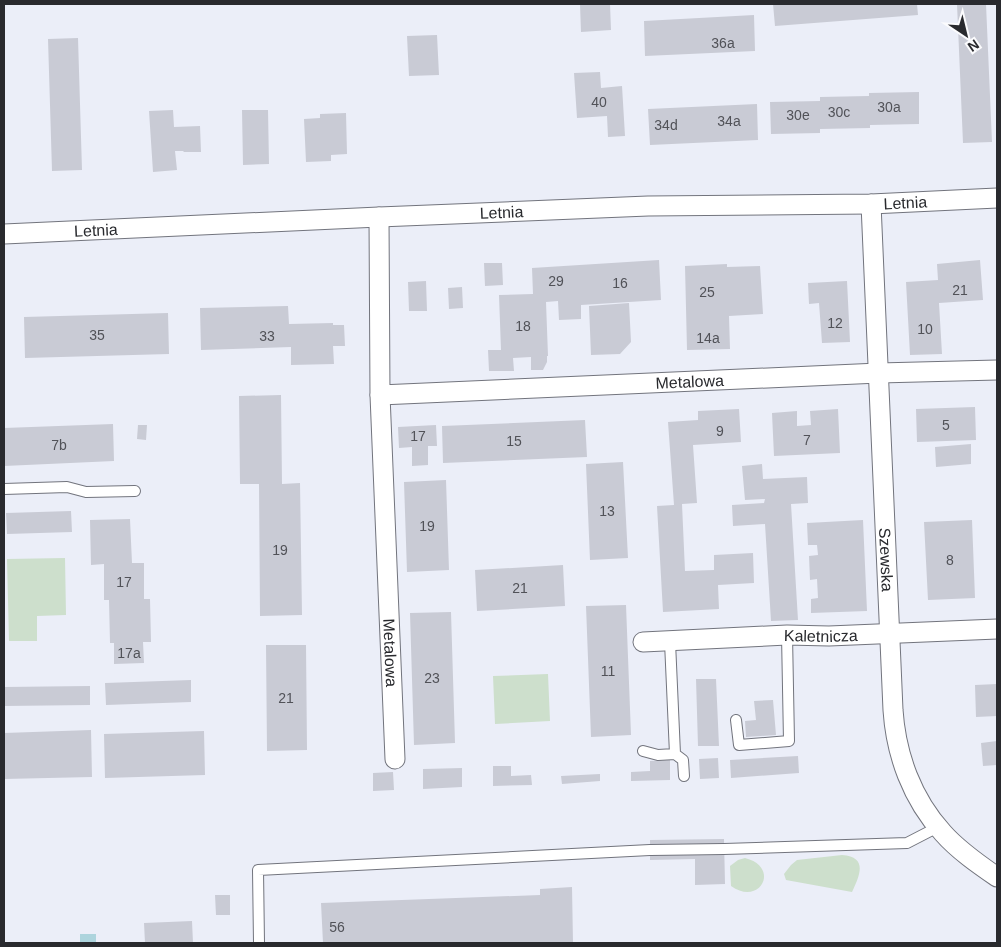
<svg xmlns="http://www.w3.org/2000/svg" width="1001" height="947" font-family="Helvetica,sans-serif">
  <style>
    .green { fill: #cddfcc }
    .water { fill: #add4dd }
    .building { fill: #c9cbd5 }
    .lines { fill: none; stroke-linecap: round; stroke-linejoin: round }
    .service-casing { stroke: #72747d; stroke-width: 12 }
    .minor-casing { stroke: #72747d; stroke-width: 21 }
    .service { stroke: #fff; stroke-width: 10 }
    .minor { stroke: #fff; stroke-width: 19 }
    .labels { text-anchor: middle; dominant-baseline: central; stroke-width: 4; stroke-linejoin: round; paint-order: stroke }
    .number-label { font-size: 14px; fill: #515258 }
    .street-label { font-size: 16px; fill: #292a2e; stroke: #fbfbfd }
  </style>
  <rect width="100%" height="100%" fill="#ebeef8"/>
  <!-- green -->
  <path class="green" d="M 65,558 L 66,615 L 37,616 L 37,641 L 9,641 L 7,559 Z
    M 548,674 L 550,721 L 495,724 L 493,676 Z
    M 842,855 C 868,857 860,875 852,892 L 786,880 L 784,874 L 791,865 L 797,860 Z
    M 745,858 C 781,867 760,907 731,886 L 730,866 L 738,860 Z"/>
  <!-- water -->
  <path class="water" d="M 80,934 L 96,934 L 96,943 L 80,943 Z"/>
  <!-- building -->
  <path class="building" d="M 580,4 L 610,4 L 611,30 L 581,32 Z
    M 773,4 L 917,4 L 918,15 L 775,26 Z
    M 957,4 L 986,4 L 992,142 L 963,143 Z
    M 754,15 L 755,51 L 645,56 L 644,21 Z
    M 437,35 L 439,75 L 409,76 L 407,36 Z
    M 78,38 L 82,170 L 52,171 L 48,39 Z
    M 600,72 L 601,88 L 622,86 L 625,136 L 608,137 L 607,116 L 577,118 L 574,73 Z
    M 919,92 L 919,124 L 870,125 L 870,128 L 820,129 L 820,133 L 771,134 L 770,102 L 820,101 L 820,97 L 869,96 L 869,93 Z
    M 757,104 L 758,140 L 650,145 L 648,109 Z
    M 173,110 L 174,127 L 200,126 L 201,152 L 184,152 L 183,151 L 175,151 L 177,170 L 153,172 L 149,111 Z
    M 242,110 L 268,110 L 269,164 L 243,165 Z
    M 346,113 L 347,154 L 331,155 L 331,161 L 306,162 L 304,119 L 320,118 L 320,114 Z
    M 659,260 L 661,300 L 581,305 L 581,319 L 559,320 L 558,301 L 546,302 L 548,356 L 547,356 L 547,362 L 543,370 L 531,370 L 531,357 L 513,358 L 514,371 L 489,371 L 488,350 L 501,350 L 499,295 L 533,294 L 532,268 Z
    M 980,260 L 983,300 L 939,303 L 942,354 L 910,355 L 906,282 L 938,280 L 937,264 Z
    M 484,263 L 502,263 L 503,285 L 485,286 Z
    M 727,264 L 727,267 L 760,266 L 763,314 L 729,316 L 730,349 L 687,350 L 685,266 Z
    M 426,281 L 427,311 L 409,311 L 408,282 Z
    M 847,281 L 850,342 L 822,343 L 819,303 L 809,304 L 808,283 Z
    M 462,287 L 463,308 L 449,309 L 448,288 Z
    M 629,303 L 631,342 L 620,354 L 591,355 L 589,306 Z
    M 288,306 L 289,324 L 333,323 L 333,325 L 344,325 L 345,346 L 333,346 L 334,364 L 291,365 L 291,347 L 201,350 L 200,308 Z
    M 168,313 L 169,354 L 25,358 L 24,317 Z
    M 281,395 L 282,484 L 300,483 L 302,615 L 260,616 L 259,484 L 240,484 L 239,396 Z
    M 975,407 L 976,440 L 917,442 L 916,409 Z
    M 739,409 L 741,442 L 693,445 L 697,503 L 682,504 L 685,571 L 714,570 L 714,555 L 753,553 L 754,583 L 718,585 L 719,609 L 663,612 L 657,506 L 674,505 L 668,422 L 698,420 L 698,411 Z
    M 838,409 L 840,453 L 774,456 L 772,413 L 797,411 L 797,426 L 811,425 L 810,411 Z
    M 585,420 L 587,457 L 443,463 L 442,426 Z
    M 113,424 L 114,461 L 4,466 L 4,428 Z
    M 138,425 L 147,425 L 146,440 L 137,439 Z
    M 436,425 L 437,446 L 428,446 L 428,465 L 412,466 L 412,447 L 399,448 L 398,427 Z
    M 971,444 L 971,464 L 936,467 L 935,447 Z
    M 623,462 L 628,558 L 590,560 L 586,464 Z
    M 762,464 L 763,479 L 807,477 L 808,503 L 791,504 L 798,620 L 771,621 L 765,524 L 733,526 L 732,505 L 764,503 L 765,499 L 745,500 L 742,466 Z
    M 446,480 L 449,570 L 407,572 L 404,482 Z
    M 71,511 L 72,532 L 7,534 L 6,513 Z
    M 130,519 L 132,563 L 144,563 L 144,599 L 150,599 L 151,642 L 143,642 L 144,663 L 114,664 L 114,643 L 110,643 L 109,600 L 104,600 L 104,564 L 91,565 L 90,520 Z
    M 863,520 L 867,611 L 811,613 L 811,599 L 818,598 L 817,579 L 810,580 L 809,556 L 818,555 L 817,545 L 808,545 L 807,523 Z
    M 972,520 L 975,598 L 928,600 L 924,522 Z
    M 563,565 L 565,606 L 477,611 L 475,570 Z
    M 626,605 L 631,735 L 591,737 L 586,606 Z
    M 451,612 L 455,743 L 414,745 L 410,613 Z
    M 266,645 L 306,645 L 307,750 L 267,751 Z
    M 696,679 L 716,679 L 719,746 L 698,746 Z
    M 191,680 L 191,702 L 106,705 L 105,683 Z
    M 997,684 L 997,716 L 976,717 L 975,685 Z
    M 90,686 L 90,705 L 4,706 L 4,687 Z
    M 773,700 L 776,735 L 746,737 L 745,721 L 756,720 L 754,701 Z
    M 91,730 L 92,777 L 4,779 L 4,733 Z
    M 204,731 L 205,775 L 105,778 L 104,734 Z
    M 997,741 L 997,765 L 983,766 L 981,743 Z
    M 798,756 L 799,773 L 731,778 L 730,760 Z
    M 718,758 L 719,778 L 700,779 L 699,759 Z
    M 670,760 L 670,780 L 631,781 L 631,772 L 650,771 L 650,761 Z
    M 493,766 L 511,766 L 511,776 L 531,775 L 532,785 L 493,786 Z
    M 462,768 L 462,787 L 423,789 L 423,769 Z
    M 393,772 L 394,790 L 373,791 L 373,773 Z
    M 600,774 L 600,781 L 562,784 L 561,776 Z
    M 724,839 L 725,884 L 695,885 L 695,859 L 650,860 L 650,840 Z
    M 572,887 L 573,943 L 323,943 L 321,903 L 540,895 L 540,889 Z
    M 215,895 L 230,895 L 230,915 L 216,915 Z
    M 192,921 L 193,943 L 145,943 L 144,923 Z"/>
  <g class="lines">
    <!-- service casing -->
    <g class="service-casing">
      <path id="service" d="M 4,489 L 67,487 L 86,492 L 135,491
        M 670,642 L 675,754 L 683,760 L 684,776
        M 736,720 L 739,745 L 789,741 L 787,635
        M 643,751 L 658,755 L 675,754
        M 259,943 L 258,870 L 650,850 L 724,849 L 907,843 L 938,827"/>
    </g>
    <!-- minor casing -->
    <g class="minor-casing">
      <g id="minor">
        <path id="s1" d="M 871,204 L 893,710 C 896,755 912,799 943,833 C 958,850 978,864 997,877"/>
        <path id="s2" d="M 379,217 L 380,395 L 879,373 L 997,370"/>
        <path id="s3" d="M 4,234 L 379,217 L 648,206 L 871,204 L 997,198"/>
        <path id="s4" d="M 380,395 L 395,759"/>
        <path id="s5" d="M 643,642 L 787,635 L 829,636 L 997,629"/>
      </g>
    </g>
    <!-- service -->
    <use href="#service" class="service"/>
    <!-- minor -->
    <use href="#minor" class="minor"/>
  </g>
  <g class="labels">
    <!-- number labels -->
    <g class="number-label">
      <text x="723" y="43">36a</text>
      <text x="599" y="102">40</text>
      <text x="889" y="107">30a</text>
      <text x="839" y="112">30c</text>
      <text x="798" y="115">30e</text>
      <text x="729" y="121">34a</text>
      <text x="666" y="125">34d</text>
      <text x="556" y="281">29</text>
      <text x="620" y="283">16</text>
      <text x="960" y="290">21</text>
      <text x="707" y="292">25</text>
      <text x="835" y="323">12</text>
      <text x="523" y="326">18</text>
      <text x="925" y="329">10</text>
      <text x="97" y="335">35</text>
      <text x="267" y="336">33</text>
      <text x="708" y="338">14a</text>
      <text x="946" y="425">5</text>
      <text x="720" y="431">9</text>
      <text x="418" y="436">17</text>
      <text x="807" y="440">7</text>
      <text x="514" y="441">15</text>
      <text x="59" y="445">7b</text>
      <text x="607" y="511">13</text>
      <text x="427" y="526">19</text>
      <text x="280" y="550">19</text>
      <text x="950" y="560">8</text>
      <text x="124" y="582">17</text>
      <text x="520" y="588">21</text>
      <text x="129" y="653">17a</text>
      <text x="608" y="671">11</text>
      <text x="432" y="678">23</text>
      <text x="286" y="698">21</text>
      <text x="337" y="927">56</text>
    </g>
    <!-- street labels -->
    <g class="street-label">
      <text stroke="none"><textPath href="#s3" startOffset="902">Letnia</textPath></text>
      <text stroke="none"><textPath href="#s3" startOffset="498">Letnia</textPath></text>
      <text stroke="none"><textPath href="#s3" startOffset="92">Letnia</textPath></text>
      <text stroke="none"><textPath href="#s2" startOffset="488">Metalowa</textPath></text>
      <text stroke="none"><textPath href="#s1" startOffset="356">Szewska</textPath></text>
      <text stroke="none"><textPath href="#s5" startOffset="178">Kaletnicza</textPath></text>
      <text stroke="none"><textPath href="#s4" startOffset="258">Metalowa</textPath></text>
    </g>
  </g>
  <!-- border -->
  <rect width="1001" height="947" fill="none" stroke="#292a2e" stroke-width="10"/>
  <!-- north arrow -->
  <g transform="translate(966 35) rotate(145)" stroke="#fbfbfd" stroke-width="4" paint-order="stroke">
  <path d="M0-4L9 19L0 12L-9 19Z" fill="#292a2e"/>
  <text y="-8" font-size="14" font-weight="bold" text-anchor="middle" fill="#292a2e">N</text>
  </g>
</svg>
